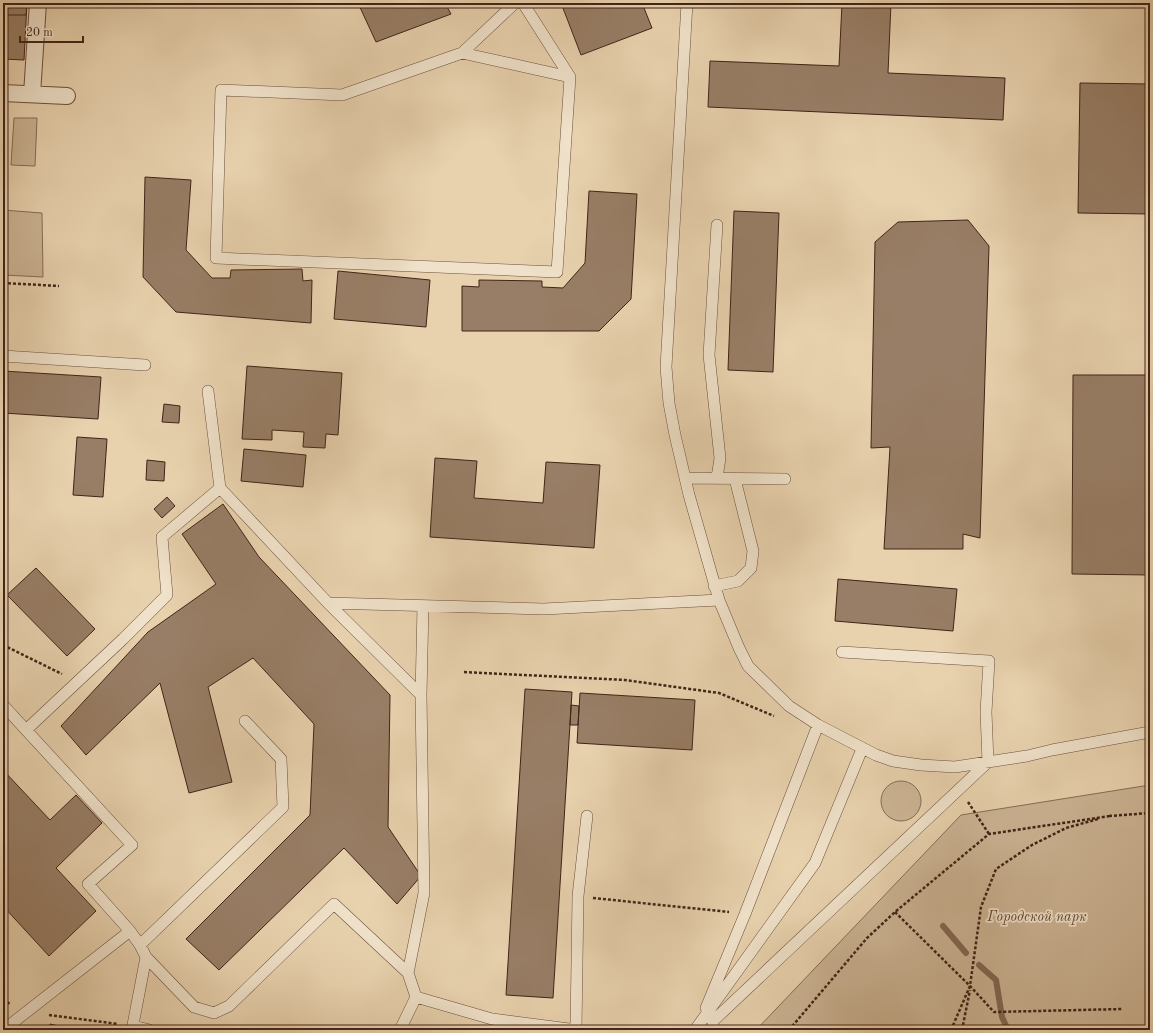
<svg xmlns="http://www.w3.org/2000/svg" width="1153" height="1033" font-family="'Old Standard TT',serif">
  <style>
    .green { fill: #ccb494; stroke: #876c56 }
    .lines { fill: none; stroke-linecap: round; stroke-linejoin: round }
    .stream { stroke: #846853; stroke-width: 6 }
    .building { fill: #987e66; stroke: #422317 }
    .service-casing { stroke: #6c4f3d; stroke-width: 12 }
    .pedestrian-casing { stroke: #6c4f3d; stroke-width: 18 }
    .path { stroke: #422317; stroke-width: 2.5; stroke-dasharray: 3 2; stroke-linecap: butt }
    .service { stroke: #f0e2ca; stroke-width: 11 }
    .pedestrian { stroke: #f0e2ca; stroke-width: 16 }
    .labels { text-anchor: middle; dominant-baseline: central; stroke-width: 3.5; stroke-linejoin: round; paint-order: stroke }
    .park-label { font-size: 14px; font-style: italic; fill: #644736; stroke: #f0e2ca }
  </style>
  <rect width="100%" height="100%" fill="#e8d2ae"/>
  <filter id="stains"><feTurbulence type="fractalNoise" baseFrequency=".005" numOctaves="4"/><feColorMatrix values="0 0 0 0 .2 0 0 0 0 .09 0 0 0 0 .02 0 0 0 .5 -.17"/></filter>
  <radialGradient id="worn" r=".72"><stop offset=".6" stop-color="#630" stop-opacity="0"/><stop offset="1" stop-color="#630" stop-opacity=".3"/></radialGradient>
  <!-- green -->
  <path class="green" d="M 14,118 L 37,118 L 35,166 L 11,165 Z
    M 3,210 L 42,213 L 43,277 L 3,275 Z
    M881 801a20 20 0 1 1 40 0a20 20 0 1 1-40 0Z
    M 1150,785 L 1150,1030 L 756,1030 L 961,815 Z"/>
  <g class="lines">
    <!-- stream -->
    <path class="stream" d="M 943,926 L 966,953
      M 979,965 L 996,980 L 1002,1017 L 1008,1030"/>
  </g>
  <!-- building -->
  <path class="building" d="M 3,3 L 27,3 L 24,60 L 3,59 Z
    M 3,3 L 27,3 L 26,15 L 3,15 Z
    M 358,3 L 445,3 L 451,14 L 376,42 Z
    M 561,3 L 642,3 L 652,28 L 581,55 Z
    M 842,3 L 891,3 L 888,73 L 1005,78 L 1003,120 L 708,107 L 710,61 L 839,66 Z
    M 1080,83 L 1150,84 L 1150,214 L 1078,213 Z
    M 145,177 L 191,180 L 186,250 L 212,278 L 230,278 L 231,270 L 302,269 L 303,281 L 312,280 L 311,323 L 176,312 L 143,277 Z
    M 589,191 L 637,194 L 631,299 L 599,331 L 462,331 L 462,286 L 479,287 L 479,280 L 542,281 L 542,287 L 563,288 L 585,263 Z
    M 734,211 L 779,213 L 773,372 L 728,370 Z
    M 968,220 L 989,246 L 980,538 L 963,534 L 963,549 L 884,549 L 890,447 L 871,448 L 875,242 L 898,222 Z
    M 338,271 L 430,280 L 426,327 L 334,319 Z
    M 247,366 L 342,373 L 338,435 L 326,434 L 325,448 L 303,447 L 304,432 L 272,430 L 272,440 L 242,439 Z
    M 3,371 L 101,377 L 98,419 L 3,413 Z
    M 1073,375 L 1150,375 L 1150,575 L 1072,574 Z
    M 164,404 L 180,406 L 179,423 L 162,422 Z
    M 77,437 L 107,439 L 103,497 L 73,495 Z
    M 244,449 L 306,455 L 303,487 L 241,481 Z
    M 435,458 L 477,461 L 474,498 L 543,503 L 546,462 L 600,465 L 594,548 L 430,537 Z
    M 147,460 L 165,462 L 164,481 L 146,480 Z
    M 167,497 L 175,506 L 162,518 L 154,509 Z
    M 223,504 L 259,557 L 390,695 L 388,827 L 421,876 L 397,904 L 344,848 L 219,970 L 186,939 L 310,815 L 314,724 L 253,658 L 208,687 L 232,782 L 189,793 L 160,683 L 86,755 L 61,726 L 148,632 L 216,584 L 182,534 Z
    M 36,568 L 95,629 L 67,656 L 7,595 Z
    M 838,579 L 957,589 L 953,631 L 835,621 Z
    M 525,689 L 572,692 L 553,998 L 506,995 Z
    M 580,693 L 695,700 L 692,750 L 577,743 Z
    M 571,705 L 579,706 L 578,725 L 570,725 Z
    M 3,722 L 8,727 L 3,732 Z
    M 3,770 L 50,820 L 76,795 L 102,823 L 56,868 L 96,911 L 49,956 L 3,906 Z
    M 50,1024 L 72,1029 L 71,1030 L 49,1030 Z"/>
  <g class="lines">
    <!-- service casing -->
    <g class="service-casing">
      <path id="service" d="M 515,3 L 462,53 L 342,95 L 221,90 L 216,258 L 557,272 L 570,77 L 523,3
        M 687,3 L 666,367 L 669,403 L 675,435 L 689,495 L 719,600 L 739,648 L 748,666 L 789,706 L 818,725 L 876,755 L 893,761 L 921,765 L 955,767 L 1027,756 L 1052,750 L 1150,732
        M 462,53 L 570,77
        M 717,225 L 709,355 L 720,458 L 717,478
        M 3,356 L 145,365
        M 208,391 L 220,488
        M 685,478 L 785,479
        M 714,586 L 738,581 L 751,568 L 753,551 L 735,479
        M 328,603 L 544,609 L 719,600
        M 421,695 L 423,606
        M 3,705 L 132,845 L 88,884 L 130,931 L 6,1028 L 3,1025
        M 26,730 L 123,639 L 167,595 L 162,537 L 220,488 L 328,603 L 421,695 L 424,893 L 408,973
        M 130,931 L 140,945 L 146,957 L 132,1030
        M 140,945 L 283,807 L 281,759 L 245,721
        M 146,957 L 194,1007 L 214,1013 L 229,1006 L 334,904 L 408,973 L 416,997 L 492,1019 L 577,1030
        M 706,1008 L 745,914 L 818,725
        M 133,1026 L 150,1030
        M 576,1029 L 578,896 L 587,816
        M 400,1030 L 416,997
        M 695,1030 L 815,863 L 862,749
        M 713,1030 L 713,1021 L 988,762 L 986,712 L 989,661 L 842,652"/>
    </g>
    <!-- pedestrian casing -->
    <g class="pedestrian-casing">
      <path id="pedestrian" d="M 3,93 L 67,96
        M 32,94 L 38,3"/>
    </g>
    <!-- path -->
    <path class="path" d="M 3,283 L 59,286
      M 3,645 L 62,674
      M 464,672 L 625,680 L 719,693 L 774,716
      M 968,802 L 989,834
      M 1109,816 L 1150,813
      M 593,898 L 729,912
      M 895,912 L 970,986 L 994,1012 L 1123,1009
      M 3,999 L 10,1004
      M 49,1015 L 118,1024
      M 789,1030 L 867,938 L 895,912 L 989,834 L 1110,816
      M 951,1030 L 970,986 L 981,907 L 996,869 L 1032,845 L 1066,828 L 1098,819
      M 962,1030 L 970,990"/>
    <!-- service -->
    <use href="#service" class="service"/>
    <!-- pedestrian -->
    <use href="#pedestrian" class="pedestrian"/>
  </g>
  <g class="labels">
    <!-- park labels -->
    <g class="park-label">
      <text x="1037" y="917">Городской парк</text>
    </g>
  </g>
  <!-- margin -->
  <rect width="1153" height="1033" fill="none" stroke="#e8d2ae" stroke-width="16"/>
  <rect x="4" y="4" width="1145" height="1025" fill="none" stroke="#422317" stroke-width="2"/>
  <rect x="8" y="8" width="1137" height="1017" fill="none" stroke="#422317"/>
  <!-- scale -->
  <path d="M20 36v6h63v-6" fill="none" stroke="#422317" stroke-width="2"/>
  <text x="26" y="36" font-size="12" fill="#422317" stroke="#f0e2ca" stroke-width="3" paint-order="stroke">20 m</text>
  <rect width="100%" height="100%" filter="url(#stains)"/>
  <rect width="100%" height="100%" fill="url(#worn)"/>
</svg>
